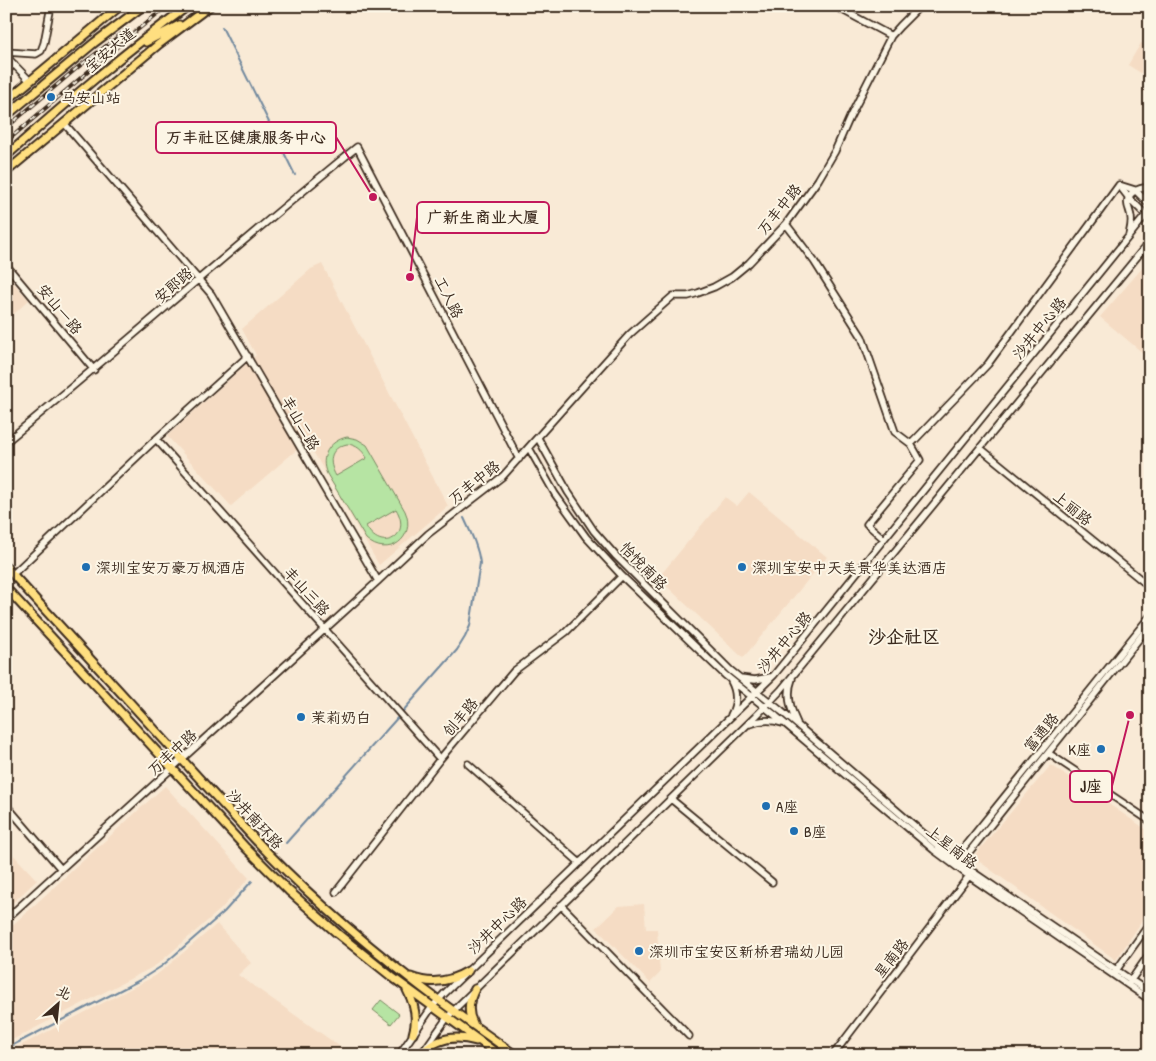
<svg xmlns="http://www.w3.org/2000/svg" width="1156" height="1061" font-family="'Patrick Hand','LXGW WenKai TC',sans-serif">
  <style>
    .built { fill: #f5dcc4 }
    .green { fill: #b6e4a3; stroke: #788760; fill-rule: evenodd }
    .lines { fill: none; stroke-linecap: round; stroke-linejoin: round }
    .stream { stroke: #72899e; stroke-width: 2 }
    .minor-casing { stroke: #3b2a1e; stroke-width: 9 }
    .major-casing { stroke: #3b2a1e; stroke-width: 11 }
    .minor { stroke: #fcf5e5; stroke-width: 5.5 }
    .major { stroke: #ffdf80; stroke-width: 7 }
    .rail-casing { stroke: #3b2a1e; stroke-width: 4 }
    .rail { stroke: #fcf5e5; stroke-width: 2; stroke-dasharray: 5.5; stroke-linecap: butt }
    .poi-dot { fill: #1f6fb2; stroke: #fcf5e5; stroke-width: 2 }
    .labels { text-anchor: middle; dominant-baseline: central; stroke-width: 4; stroke-linejoin: round; paint-order: stroke }
    .street-label { font-size: 15px; fill: #3b2a1e; stroke: #fcf5e5 }
    .poi-label { font-size: 15px; fill: #3b2a1e; stroke: #fcf5e5; text-anchor: start }
    .quarter-label { font-size: 18px; font-weight: bold; fill: #3b2a1e; stroke: #fcf5e5 }
    .leader { fill: none; stroke: #c2185b; stroke-width: 2 }
    .callout-dot { fill: #c2185b; stroke: #fcf5e5; stroke-width: 2 }
    .callout { fill: #fcf5e5; stroke: #c2185b; stroke-width: 2 }
    .callout-label { font-size: 16px; text-anchor: middle; font-weight: bold; fill: #3b2a1e }
  </style>
  <rect width="100%" height="100%" fill="#f9ead6"/>
  <filter id="ink" filterUnits="userSpaceOnUse"><feTurbulence type="fractalNoise" baseFrequency=".02" numOctaves="2"/><feDisplacementMap in="SourceGraphic" scale="10" xChannelSelector="R" yChannelSelector="G"/><feConvolveMatrix kernelMatrix="1 2 1 2 8 2 1 2 1" color-interpolation-filters="sRGB"/></filter>
  <g filter="url(#ink)">
    <!-- built -->
    <path class="built" d="M 1141,43 L 1150,48 L 1150,96 L 1142,91 L 1149,78 L 1128,65 Z
      M 1150,259 L 1150,359 L 1100,317 Z
      M 322,264 L 448,506 L 379,565 L 307,441 L 231,506 L 167,436 L 256,355 L 242,329 L 311,269 Z
      M 6,275 L 29,300 L 6,321 Z
      M 749,492 L 827,557 L 743,658 L 658,578 L 725,497 L 737,506 Z
      M 1051,765 L 1150,832 L 1150,909 L 1116,960 L 973,857 Z
      M 165,786 L 249,878 L 221,909 L 159,963 L 151,968 L 10,1041 L 6,1049 L 6,931 Z
      M 6,847 L 37,880 L 6,909 Z
      M 644,904 L 646,929 L 657,929 L 660,973 L 650,983 L 596,928 L 619,906 Z
      M 217,924 L 251,963 L 238,975 L 352,1055 L 13,1055 L 16,1048 L 155,976 L 164,969 Z"/>
    <!-- green -->
    <path class="green" d="M 347,437 L 357,439 L 367,445 L 405,511 C 417,538 388,559 366,539 L 327,474 C 319,457 329,441 347,437 ZM 347,444 C 357,445 362,450 367,458 L 336,476 C 328,462 329,448 347,444 ZM 396,509 C 413,537 380,554 366,526 Z
      M 381,1000 L 399,1014 L 391,1024 L 373,1010 Z"/>
    <g class="lines">
      <!-- stream -->
      <path class="stream" d="M 222,27 L 295,175
        M 402,712 L 457,650 L 465,637 L 470,626 L 480,563 C 478,547 471,533 464,518
        M 286,843 L 399,716
        M 13,1045 L 140,980 L 162,966 L 224,912 L 252,881"/>
      <!-- minor casing -->
      <g class="minor-casing">
        <path id="minor" d="M 835,6 L 891,36
          M 6,52 L 36,54 L 41,51 L 44,43 L 51,6
          M 6,56 L 30,81
          M 6,71 L 14,64
          M 64,123 L 211,294 L 378,581
          M 1119,185 L 1129,198 L 1150,219
          M 1119,185 L 1135,190 L 1150,205
          M 786,224 L 814,261 L 862,337 L 895,432 L 911,444 L 920,460 L 867,524 L 884,539
          M 1129,235 C 1130,230 1132,224 1131,218 C 1131,214 1129,210 1128,206 C 1125,192 1139,188 1150,187
          M 6,265 L 94,370
          M 538,438 L 568,492 L 594,531 L 615,555 L 730,670 L 781,711 L 938,846 L 970,870 L 1150,993
          M 156,439 L 440,759
          M 6,442 C 124,345 238,243 357,147 L 519,459
          M 911,444 L 988,364 L 1119,185
          M 529,448 L 555,494 L 586,537 L 622,576 L 725,675 L 776,716 L 934,850 L 969,876 L 1150,1000
          M 980,448 L 1150,587
          M 13,574 L 156,439 L 248,356
          M 740,678 L 755,680 L 770,677
          M 792,679 C 786,694 790,709 797,723
          M 731,681 C 737,692 737,704 731,715
          M 750,724 C 760,720 771,719 782,723
          M 1048,753 L 1150,821
          M 468,764 L 580,863
          M 671,799 L 772,882
          M 6,805 L 61,869
          M 952,862 L 1150,616
          M 958,866 L 1150,625
          M 336,892 L 440,759 L 514,671 L 566,632 L 622,576
          M 561,905 L 689,1036
          M 6,919 L 378,581 L 428,534 L 503,476 L 630,334 L 673,296 L 688,296 L 698,293 L 714,287 L 732,277 L 749,263 L 786,224 L 818,180 L 835,151 L 850,117 L 891,36 L 900,26 L 920,6
          M 1115,972 L 1150,923
          M 1129,983 L 1150,953
          M 425,1049 L 447,1018 L 459,1005 L 756,716 L 781,690 L 1150,241
          M 399,1055 L 432,1007 L 444,994 L 774,675 L 1150,210
          M 833,1055 L 969,876"/>
      </g>
      <!-- major casing -->
      <g class="major-casing">
        <path id="major" d="M 146,42 L 179,25
          M 6,101 L 120,6
          M 6,116 L 94,43 L 143,6
          M 6,156 C 65,104 124,52 188,6
          M 6,172 L 159,44 L 210,6
          M 6,567 L 251,835 C 301,889 358,938 416,983 C 448,1008 482,1031 515,1055
          M 6,588 L 246,848 L 289,891 L 338,934 L 392,977 L 499,1055
          M 411,977 C 431,985 450,982 468,971
          M 407,990 C 414,1003 418,1019 413,1034
          M 473,1023 C 467,1012 469,1000 475,989
          M 422,1053 C 437,1038 456,1035 476,1041"/>
      </g>
      <!-- minor -->
      <use href="#minor" class="minor"/>
      <!-- major -->
      <use href="#major" class="major"/>
      <!-- rail casing -->
      <g class="rail-casing">
        <path id="rail" d="M 6,128 L 77,68 L 127,30
          M 6,142 L 125,40 L 167,6"/>
      </g>
      <!-- rail -->
      <use href="#rail" class="rail"/>
    </g>
  </g>
  <!-- markers -->
  <g class="poi-dot">
    <circle cx="51" cy="97" r="5"/>
    <circle cx="86" cy="567" r="5"/>
    <circle cx="742" cy="567" r="5"/>
    <circle cx="301" cy="717" r="5"/>
    <circle cx="1101" cy="749" r="5"/>
    <circle cx="766" cy="806" r="5"/>
    <circle cx="794" cy="831" r="5"/>
    <circle cx="639" cy="951" r="5"/>
  </g>
  <g class="labels">
    <!-- street labels -->
    <g class="street-label">
      <text transform="translate(110 50) rotate(-40)">宝安大道</text>
      <text transform="translate(779 209) rotate(-51)">万丰中路</text>
      <text transform="translate(173 285) rotate(-41)">安郎路</text>
      <text transform="translate(449 297) rotate(63)">工人路</text>
      <text transform="translate(60 309) rotate(50)">安山一路</text>
      <text transform="translate(1039 328) rotate(-51)">沙井中心路</text>
      <text transform="translate(301 423) rotate(60)">丰山二路</text>
      <text transform="translate(474 482) rotate(-38)">万丰中路</text>
      <text transform="translate(1073 508) rotate(39)">上丽路</text>
      <text transform="translate(644 566) rotate(46)">怡悦南路</text>
      <text transform="translate(307 591) rotate(48)">丰山三路</text>
      <text transform="translate(784 642) rotate(-50)">沙井中心路</text>
      <text transform="translate(460 717) rotate(-50)">创丰路</text>
      <text transform="translate(1041 732) rotate(-51)">富通路</text>
      <text transform="translate(172 752) rotate(-42)">万丰中路</text>
      <text transform="translate(255 819) rotate(47)">沙井南环路</text>
      <text transform="translate(952 847) rotate(38)">上星南路</text>
      <text transform="translate(497 925) rotate(-44)">沙井中心路</text>
      <text transform="translate(891 958) rotate(-52)">星南路</text>
    </g>
    <!-- poi labels -->
    <g class="poi-label">
      <text x="61" y="97">马安山站</text>
      <text x="96" y="567">深圳宝安万豪万枫酒店</text>
      <text x="752" y="567">深圳宝安中天美景华美达酒店</text>
      <text x="311" y="717">茉莉奶白</text>
      <text x="1091" y="749" text-anchor="end">K座</text>
      <text x="776" y="806">A座</text>
      <text x="804" y="831">B座</text>
      <text x="649" y="951">深圳市宝安区新桥君瑞幼儿园</text>
    </g>
    <!-- quarter labels -->
    <g class="quarter-label">
      <text x="904" y="636">沙企社区</text>
    </g>
  </g>
  <!-- callouts -->
  <path class="leader" d="M373 197L336 137M410 277L417 217M1130 715L1112 786"/>
  <g class="callout-dot">
    <circle cx="373" cy="197" r="5"/>
    <circle cx="410" cy="277" r="5"/>
    <circle cx="1130" cy="715" r="5"/>
  </g>
  <g class="callout">
    <rect x="156" y="122" width="180" height="31" rx="5"/>
    <rect x="417" y="202" width="132" height="31" rx="5"/>
    <rect x="1070" y="771" width="42" height="31" rx="5"/>
  </g>
  <g class="callout-label">
    <text x="246" y="143">万丰社区健康服务中心</text>
    <text x="483" y="223">广新生商业大厦</text>
    <text x="1091" y="792">J座</text>
  </g>
  <!-- margin -->
  <rect width="1156" height="1061" fill="none" stroke="#fcf5e5" stroke-width="25"/>
  <rect x="12" y="12" width="1131" height="1036" fill="none" stroke="#3b2a1e" stroke-width="2" filter="url(#ink)"/>
  <!-- north arrow -->
  <g transform="translate(58 1004) rotate(27)" stroke="#fcf5e5" stroke-width="4" paint-order="stroke">
  <path d="M0-4L9 19L0 12L-9 19Z" fill="#3b2a1e"/>
  <text y="-8" font-size="14" font-weight="bold" text-anchor="middle" fill="#3b2a1e">北</text>
  </g>
</svg>
